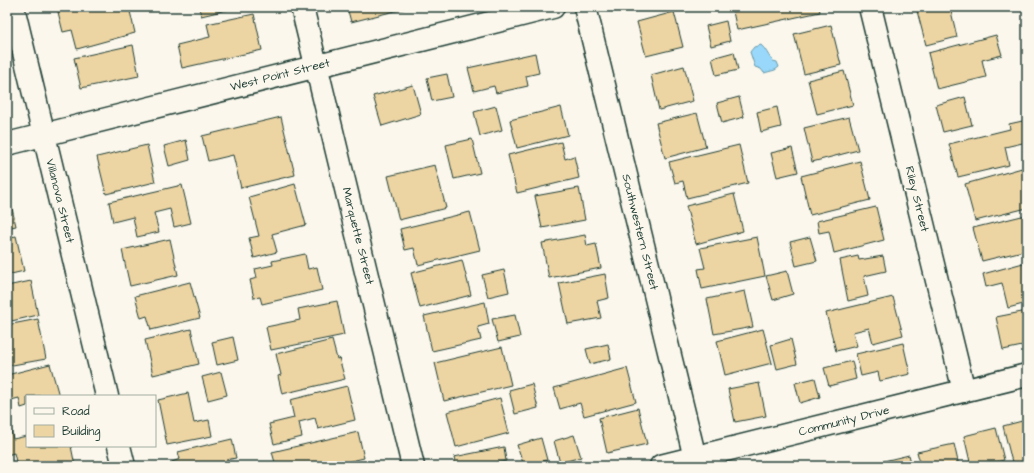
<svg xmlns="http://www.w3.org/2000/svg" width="1034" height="473" font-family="'Architects Daughter',sans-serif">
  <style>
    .water { fill: #99d8fa; stroke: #689aab }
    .building { fill: #edd4a3; stroke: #1f3d34 }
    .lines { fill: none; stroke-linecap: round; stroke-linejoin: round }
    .minor-casing { stroke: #1f3d34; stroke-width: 25 }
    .minor { stroke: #fbf7ec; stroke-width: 22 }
    .labels { text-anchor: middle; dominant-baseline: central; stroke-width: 3.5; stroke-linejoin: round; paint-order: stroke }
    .street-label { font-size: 12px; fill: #1f3d34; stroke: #fbf7ec }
  </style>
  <rect width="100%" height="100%" fill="#fbf7ec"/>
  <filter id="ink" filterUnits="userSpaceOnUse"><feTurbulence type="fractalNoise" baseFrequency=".025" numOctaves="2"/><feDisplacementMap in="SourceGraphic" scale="8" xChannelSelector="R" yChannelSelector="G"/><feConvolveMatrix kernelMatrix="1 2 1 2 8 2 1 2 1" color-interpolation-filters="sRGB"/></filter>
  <g filter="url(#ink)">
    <!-- water -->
    <path class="water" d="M 761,45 C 766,49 768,56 773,61 L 777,62 L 779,67 L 775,70 L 764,73 L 761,69 L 755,67 L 750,52 L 754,47 Z"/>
    <!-- building -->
    <path class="building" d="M 78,7 L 129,7 L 135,33 L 77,49 L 72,30 L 63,32 L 58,12 Z
      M 199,7 L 234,7 L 235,8 L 201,16 Z
      M 347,7 L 411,7 L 351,22 Z
      M 732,7 L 819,7 L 820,12 L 737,30 Z
      M 935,7 L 950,7 L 957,37 L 926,45 L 917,11 Z
      M 674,12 L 683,47 L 646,56 L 637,22 Z
      M 254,14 L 262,50 L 182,68 L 177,45 L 210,37 L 207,24 Z
      M 726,21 L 730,41 L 711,46 L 706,26 Z
      M 831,25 L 841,65 L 804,74 L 794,34 Z
      M 996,35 L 1002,55 L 982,60 L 986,77 L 937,89 L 928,53 Z
      M 133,45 L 139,76 L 81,88 L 74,58 Z
      M 734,52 L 738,70 L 716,75 L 712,58 Z
      M 535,53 L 539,73 L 526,76 L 528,86 L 496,93 L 494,86 L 474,91 L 468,68 Z
      M 684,66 L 693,101 L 659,110 L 651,75 Z
      M 844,71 L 853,105 L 817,114 L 808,80 Z
      M 447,74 L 452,97 L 432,101 L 427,78 Z
      M 413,85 L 421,114 L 382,126 L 373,96 Z
      M 739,97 L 744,117 L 722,123 L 717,103 Z
      M 965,97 L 972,125 L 943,132 L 936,105 Z
      M 496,106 L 502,130 L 480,136 L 474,112 Z
      M 561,107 L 568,135 L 517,148 L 510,120 Z
      M 777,107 L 781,127 L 761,132 L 757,112 Z
      M 697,113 L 706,147 L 665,158 L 656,123 Z
      M 281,117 L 295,175 L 241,188 L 233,155 L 208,161 L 202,136 Z
      M 849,117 L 858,150 L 812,162 L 804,128 Z
      M 1027,120 L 1027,142 L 1005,147 L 1009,165 L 958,177 L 949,144 L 1010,129 L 1009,124 Z
      M 472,139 L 480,173 L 454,179 L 446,145 Z
      M 186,140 L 190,160 L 169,166 L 164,146 Z
      M 561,142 L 565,159 L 574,156 L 579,178 L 517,193 L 508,155 Z
      M 147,145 L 155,182 L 106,194 L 97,157 Z
      M 739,145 L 748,183 L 687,198 L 683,181 L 675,183 L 669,162 Z
      M 792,148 L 798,172 L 777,177 L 771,153 Z
      M 860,161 L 870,200 L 810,215 L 801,176 Z
      M 435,165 L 446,208 L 399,220 L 388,176 Z
      M 1022,168 L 1027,189 L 1027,208 L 975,221 L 965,184 Z
      M 295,184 L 306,225 L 272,234 L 277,252 L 254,258 L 249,238 L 259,236 L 249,197 Z
      M 182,185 L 191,223 L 174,227 L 170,209 L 154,213 L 159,232 L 137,237 L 133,217 L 113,222 L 109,202 Z
      M 7,187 L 16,226 L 7,228 Z
      M 579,188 L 585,220 L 542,228 L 535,196 Z
      M 734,194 L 743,231 L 696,244 L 686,206 Z
      M 876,207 L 884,240 L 834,253 L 829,231 L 819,233 L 817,221 Z
      M 470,212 L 480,250 L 418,265 L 414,248 L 405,250 L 400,229 Z
      M 1026,215 L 1027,220 L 1027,250 L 982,261 L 973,228 Z
      M 585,235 L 587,246 L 596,244 L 601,268 L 549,278 L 542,243 Z
      M 16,236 L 24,271 L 7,275 L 7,238 Z
      M 757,237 L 765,276 L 702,289 L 698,269 L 705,268 L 700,248 Z
      M 810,237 L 817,261 L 796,266 L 790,242 Z
      M 170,239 L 178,275 L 130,286 L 122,250 Z
      M 305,254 L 308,269 L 317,267 L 322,290 L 262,304 L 260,297 L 254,298 L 250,280 L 257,278 L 255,269 L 273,265 L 272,261 Z
      M 858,256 L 859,260 L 883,256 L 886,271 L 864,276 L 868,296 L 848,301 L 840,260 Z
      M 462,260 L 471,295 L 420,308 L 411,273 Z
      M 1027,262 L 1027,303 L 1008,308 L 1002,283 L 986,287 L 983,274 Z
      M 504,270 L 509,292 L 488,297 L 482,275 Z
      M 787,271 L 793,294 L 773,300 L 766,276 Z
      M 605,274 L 609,298 L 597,301 L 601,318 L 568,324 L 559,283 Z
      M 31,281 L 38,315 L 7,322 L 7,286 Z
      M 190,282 L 200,318 L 151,330 L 147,316 L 141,318 L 135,296 Z
      M 745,291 L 753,327 L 714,334 L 707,299 Z
      M 893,297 L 903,335 L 873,343 L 869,328 L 853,332 L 857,346 L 836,351 L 826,313 Z
      M 337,301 L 344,335 L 271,350 L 266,327 L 300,320 L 298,309 Z
      M 485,302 L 489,324 L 478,327 L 481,340 L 432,351 L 424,316 Z
      M 1027,311 L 1027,345 L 1003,350 L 996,317 Z
      M 515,315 L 520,337 L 498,342 L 492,319 Z
      M 38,319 L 46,359 L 7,366 L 7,325 Z
      M 191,329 L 199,364 L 153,375 L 145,340 Z
      M 763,329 L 772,363 L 725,375 L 717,341 Z
      M 233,337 L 238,360 L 217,365 L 212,342 Z
      M 791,339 L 797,364 L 777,369 L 771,345 Z
      M 332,340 L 337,359 L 339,358 L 345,379 L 282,394 L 278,376 L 281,375 L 276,354 Z
      M 903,343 L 910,374 L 880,381 L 878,372 L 861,376 L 856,354 Z
      M 608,344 L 611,359 L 590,364 L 586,349 Z
      M 502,347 L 511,385 L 444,401 L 435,363 Z
      M 852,361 L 856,379 L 829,386 L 824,368 Z
      M 50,364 L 59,396 L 27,396 L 27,406 L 21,408 L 19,398 L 7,401 L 7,387 L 8,387 L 7,375 Z
      M 627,368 L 636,402 L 584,416 L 580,403 L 560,409 L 554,388 Z
      M 221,372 L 227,395 L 208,400 L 202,377 Z
      M 815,378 L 820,397 L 800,403 L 795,383 Z
      M 759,383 L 766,416 L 735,422 L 728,389 Z
      M 532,384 L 538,408 L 515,414 L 509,390 Z
      M 347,386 L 355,420 L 318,429 L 315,418 L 299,422 L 302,437 L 274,444 L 269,424 L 294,418 L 290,400 Z
      M 188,393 L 194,423 L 209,420 L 212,436 L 167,445 L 158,400 Z
      M 500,398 L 509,433 L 456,447 L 447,412 Z
      M 638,408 L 647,444 L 607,453 L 599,418 Z
      M 1026,420 L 1027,425 L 1027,466 L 1013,466 L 1003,426 Z
      M 9,422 L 13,439 L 27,436 L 27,446 L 71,446 L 75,466 L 17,466 L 14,453 L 7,455 L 7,423 Z
      M 996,428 L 1004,460 L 979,466 L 971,466 L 964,436 Z
      M 358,432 L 364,458 L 330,466 L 276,466 L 272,452 Z
      M 574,435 L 581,457 L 560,463 L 554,441 Z
      M 541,438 L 547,460 L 524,466 L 517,445 Z
      M 232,439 L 236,458 L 226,460 L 227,466 L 173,466 L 172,462 L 180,459 L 178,452 Z
      M 954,444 L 959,466 L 921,466 L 917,452 Z
      M 504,447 L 506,461 L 489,464 L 489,466 L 456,466 L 454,457 Z
      M 909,455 L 912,466 L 872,466 L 871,464 Z"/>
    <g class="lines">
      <!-- minor casing -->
      <g class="minor-casing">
        <path id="minor" d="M 13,7 L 107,396
          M 302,7 L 413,466
          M 585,7 L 695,458
          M 870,7 L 964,391
          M 7,144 L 553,7
          M 119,446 L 124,466
          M 661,466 L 1027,375"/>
      </g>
      <!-- minor -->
      <use href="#minor" class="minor"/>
    </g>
  </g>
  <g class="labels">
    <!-- street labels -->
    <g class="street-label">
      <text transform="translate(280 75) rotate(-14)">West Point Street</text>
      <text transform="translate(917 199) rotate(76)">Riley Street</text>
      <text transform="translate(60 201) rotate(76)">Villanova Street</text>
      <text transform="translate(640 232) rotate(76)">Southwestern Street</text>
      <text transform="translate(358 236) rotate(76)">Marquette Street</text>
      <text transform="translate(844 421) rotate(-14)">Community Drive</text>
    </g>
  </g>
  <!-- margin -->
  <rect width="1034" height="473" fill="none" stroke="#fbf7ec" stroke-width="24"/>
  <rect x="12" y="12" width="1010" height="449" fill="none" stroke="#1f3d34" stroke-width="1.5" filter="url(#ink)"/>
  <!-- legend -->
  <rect x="26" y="395" width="130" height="52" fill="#fbf7ec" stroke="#a3ada2"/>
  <rect x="34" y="408" width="20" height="6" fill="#fbf7ec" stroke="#a3ada2"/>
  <text x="62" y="415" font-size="12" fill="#1f3d34">Road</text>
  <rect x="34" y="425" width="20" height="12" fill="#edd4a3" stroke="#a3ada2"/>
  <text x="62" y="435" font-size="12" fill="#1f3d34">Building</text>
</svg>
